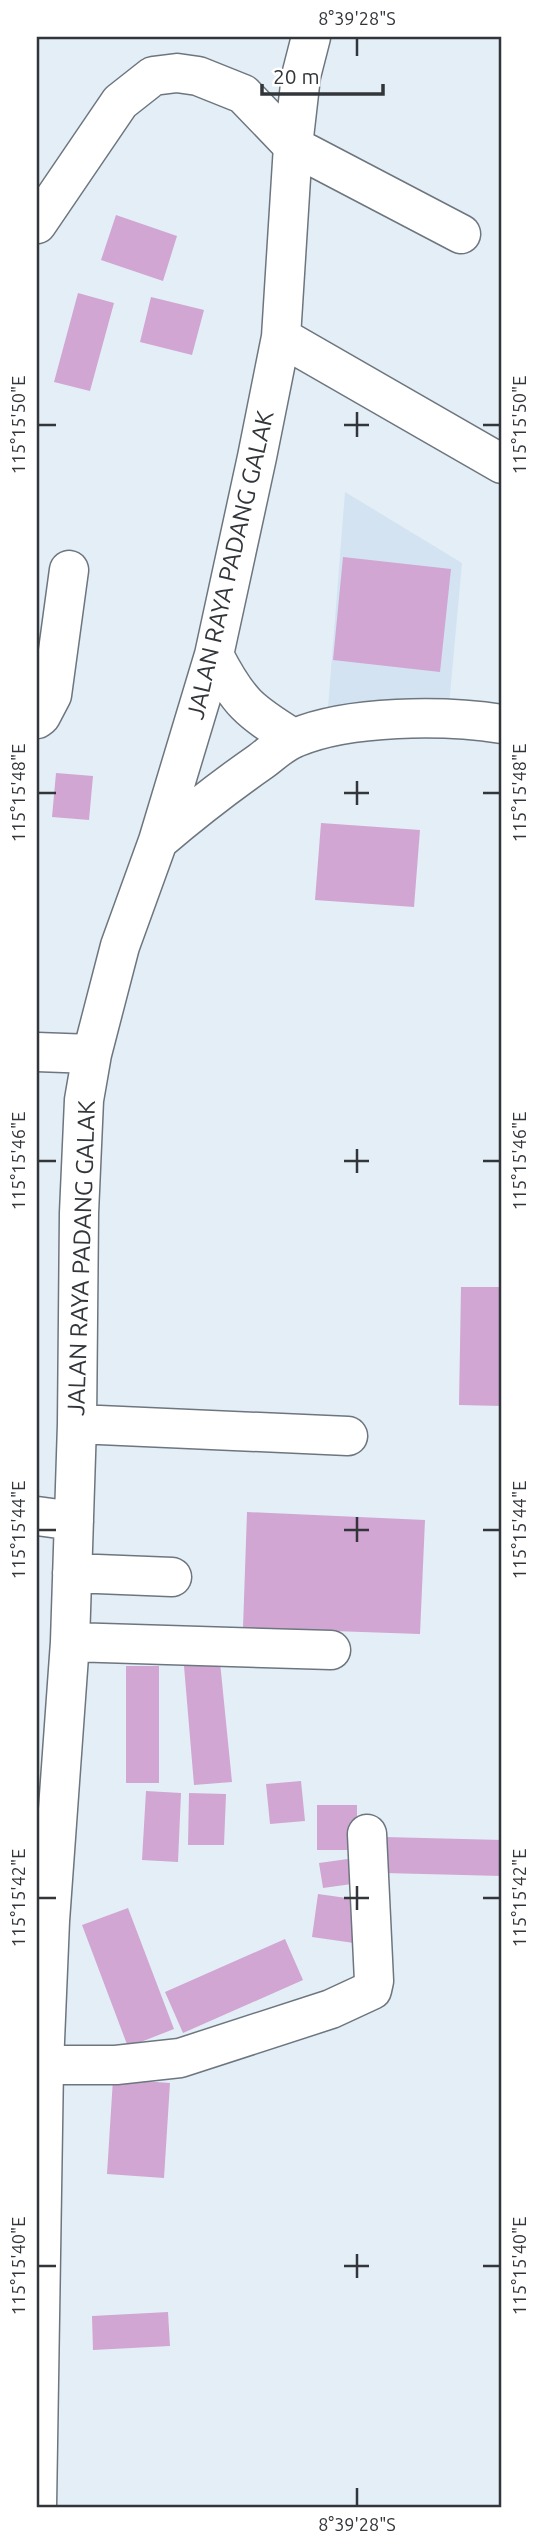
<svg xmlns="http://www.w3.org/2000/svg" width="539" height="2544" font-family="Ubuntu,sans-serif">
  <style>
    .built { fill: #d3e3f1 }
    .building { fill: #d1a6d2 }
    .lines { fill: none; stroke-linecap: round; stroke-linejoin: round }
    .minor-casing { stroke: #6d767e; stroke-width: 41 }
    .minor { stroke: #fff; stroke-width: 38 }
    .ticks { fill: none; stroke: #32363a; stroke-width: 2.5 }
    .labels { text-anchor: middle; dominant-baseline: central; stroke-width: 7; stroke-linejoin: round; paint-order: stroke }
    .street-label { font-size: 24px; fill: #32363a; stroke: #fff }
    .neatline { fill: none; stroke: #32363a; stroke-width: 2.5 }
    .ticks-label { font-size: 18px; text-anchor: middle; fill: #32363a }
  </style>
  <rect width="100%" height="100%" fill="#e4eef7"/>
  <!-- built -->
  <path class="built" d="M 345,492 L 462,563 L 448,716 L 327,720 Z"/>
  <!-- building -->
  <path class="building" d="M 116,215 L 177,236 L 163,281 L 101,260 Z
    M 78,293 L 114,303 L 90,391 L 54,382 Z
    M 151,297 L 204,310 L 192,355 L 140,342 Z
    M 343,557 L 451,569 L 440,672 L 333,660 Z
    M 56,773 L 93,776 L 89,820 L 52,817 Z
    M 321,823 L 420,830 L 414,907 L 315,900 Z
    M 461,1287 L 502,1287 L 502,1406 L 459,1405 Z
    M 247,1512 L 425,1520 L 420,1634 L 243,1628 Z
    M 220,1662 L 232,1782 L 194,1785 L 184,1666 Z
    M 126,1666 L 159,1666 L 159,1783 L 126,1783 Z
    M 301,1781 L 305,1821 L 270,1824 L 266,1784 Z
    M 146,1791 L 181,1793 L 178,1862 L 142,1860 Z
    M 189,1793 L 226,1794 L 224,1845 L 188,1845 Z
    M 317,1805 L 357,1805 L 357,1850 L 317,1850 Z
    M 385,1837 L 502,1840 L 502,1876 L 384,1873 Z
    M 355,1858 L 359,1883 L 323,1888 L 319,1863 Z
    M 318,1894 L 361,1900 L 354,1943 L 312,1937 Z
    M 128,1908 L 174,2029 L 128,2047 L 82,1925 Z
    M 285,1939 L 303,1980 L 183,2033 L 165,1992 Z
    M 113,2079 L 170,2083 L 164,2178 L 107,2174 Z
    M 168,2312 L 170,2346 L 93,2350 L 92,2316 Z"/>
  <g class="lines">
    <!-- minor casing -->
    <g class="minor-casing">
      <path id="minor" d="M 37,224 L 120,102 L 153,76 L 177,73 L 198,76 L 243,94 L 293,146 L 461,234
        M 281,337 L 502,464
        M 214,655 C 238,702 249,711 293,738
        M 37,719 L 41,716 L 52,695 L 69,570
        M 158,841 C 191,813 224,787 260,762 C 271,754 282,743 295,738 C 349,715 444,715 502,724
        M 37,1052 L 92,1054
        M 77,1424 L 348,1436
        M 37,1516 L 74,1521
        M 72,1573 L 172,1577
        M 70,1642 L 331,1650
        M 44,2065 L 116,2065 L 180,2058 L 331,2009 L 372,1990 L 374,1981 L 367,1834
        M 37,2507 L 44,2065 L 50,1921 L 70,1642 L 77,1424 L 79,1213 L 84,1100 L 92,1054 L 120,946 L 158,841 L 214,655 L 257,457 L 281,337 L 293,146 L 301,76 L 311,37"/>
    </g>
    <!-- minor -->
    <use href="#minor" class="minor"/>
  </g>
  <!-- ticks -->
  <path class="ticks" d="M 357,38 L 357,56M 357,412 L 357,437M 38,425 L 56,425M 344,425 L 369,425M 483,425 L 500,425M 357,781 L 357,805M 38,793 L 56,793M 344,793 L 369,793M 483,793 L 500,793M 357,1149 L 357,1173M 38,1161 L 56,1161M 344,1161 L 369,1161M 483,1161 L 500,1161M 357,1517 L 357,1542M 38,1530 L 56,1530M 344,1530 L 369,1530M 483,1530 L 500,1530M 357,1886 L 357,1910M 38,1898 L 56,1898M 344,1898 L 369,1898M 483,1898 L 500,1898M 357,2254 L 357,2278M 38,2266 L 56,2266M 344,2266 L 369,2266M 483,2266 L 500,2266M 357,2488 L 357,2506"/>
  <g class="labels">
    <!-- street labels -->
    <g class="street-label">
      <text transform="translate(230 565) rotate(-77)">JALAN RAYA PADANG GALAK</text>
      <text transform="translate(81 1258) rotate(-88)">JALAN RAYA PADANG GALAK</text>
    </g>
  </g>
  <!-- border -->
  <rect width="539" height="2544" fill="none" stroke="#ffffff" stroke-width="77"/>
  <!-- scale -->
  <path d="M262 84v10h121v-10" fill="none" stroke="#32363a" stroke-width="3.5"/>
  <text x="273" y="84" font-size="21" fill="#32363a" stroke="#ffffff" stroke-width="5" paint-order="stroke">20 m</text>
  <rect x="38" y="38" width="462" height="2468" class="neatline"/>
  <g class="ticks-label">
    <text x="357" y="25">8°39'28"S</text>
    <text transform="translate(520 425) rotate(-90)" y="6">115°15'50"E</text>
    <text transform="translate(19 425) rotate(-90)" y="6">115°15'50"E</text>
    <text transform="translate(520 793) rotate(-90)" y="6">115°15'48"E</text>
    <text transform="translate(19 793) rotate(-90)" y="6">115°15'48"E</text>
    <text transform="translate(19 1161) rotate(-90)" y="6">115°15'46"E</text>
    <text transform="translate(520 1161) rotate(-90)" y="6">115°15'46"E</text>
    <text transform="translate(520 1530) rotate(-90)" y="6">115°15'44"E</text>
    <text transform="translate(19 1530) rotate(-90)" y="6">115°15'44"E</text>
    <text transform="translate(19 1898) rotate(-90)" y="6">115°15'42"E</text>
    <text transform="translate(520 1898) rotate(-90)" y="6">115°15'42"E</text>
    <text transform="translate(520 2266) rotate(-90)" y="6">115°15'40"E</text>
    <text transform="translate(19 2266) rotate(-90)" y="6">115°15'40"E</text>
    <text x="357" y="2531">8°39'28"S</text>
  </g>
</svg>
